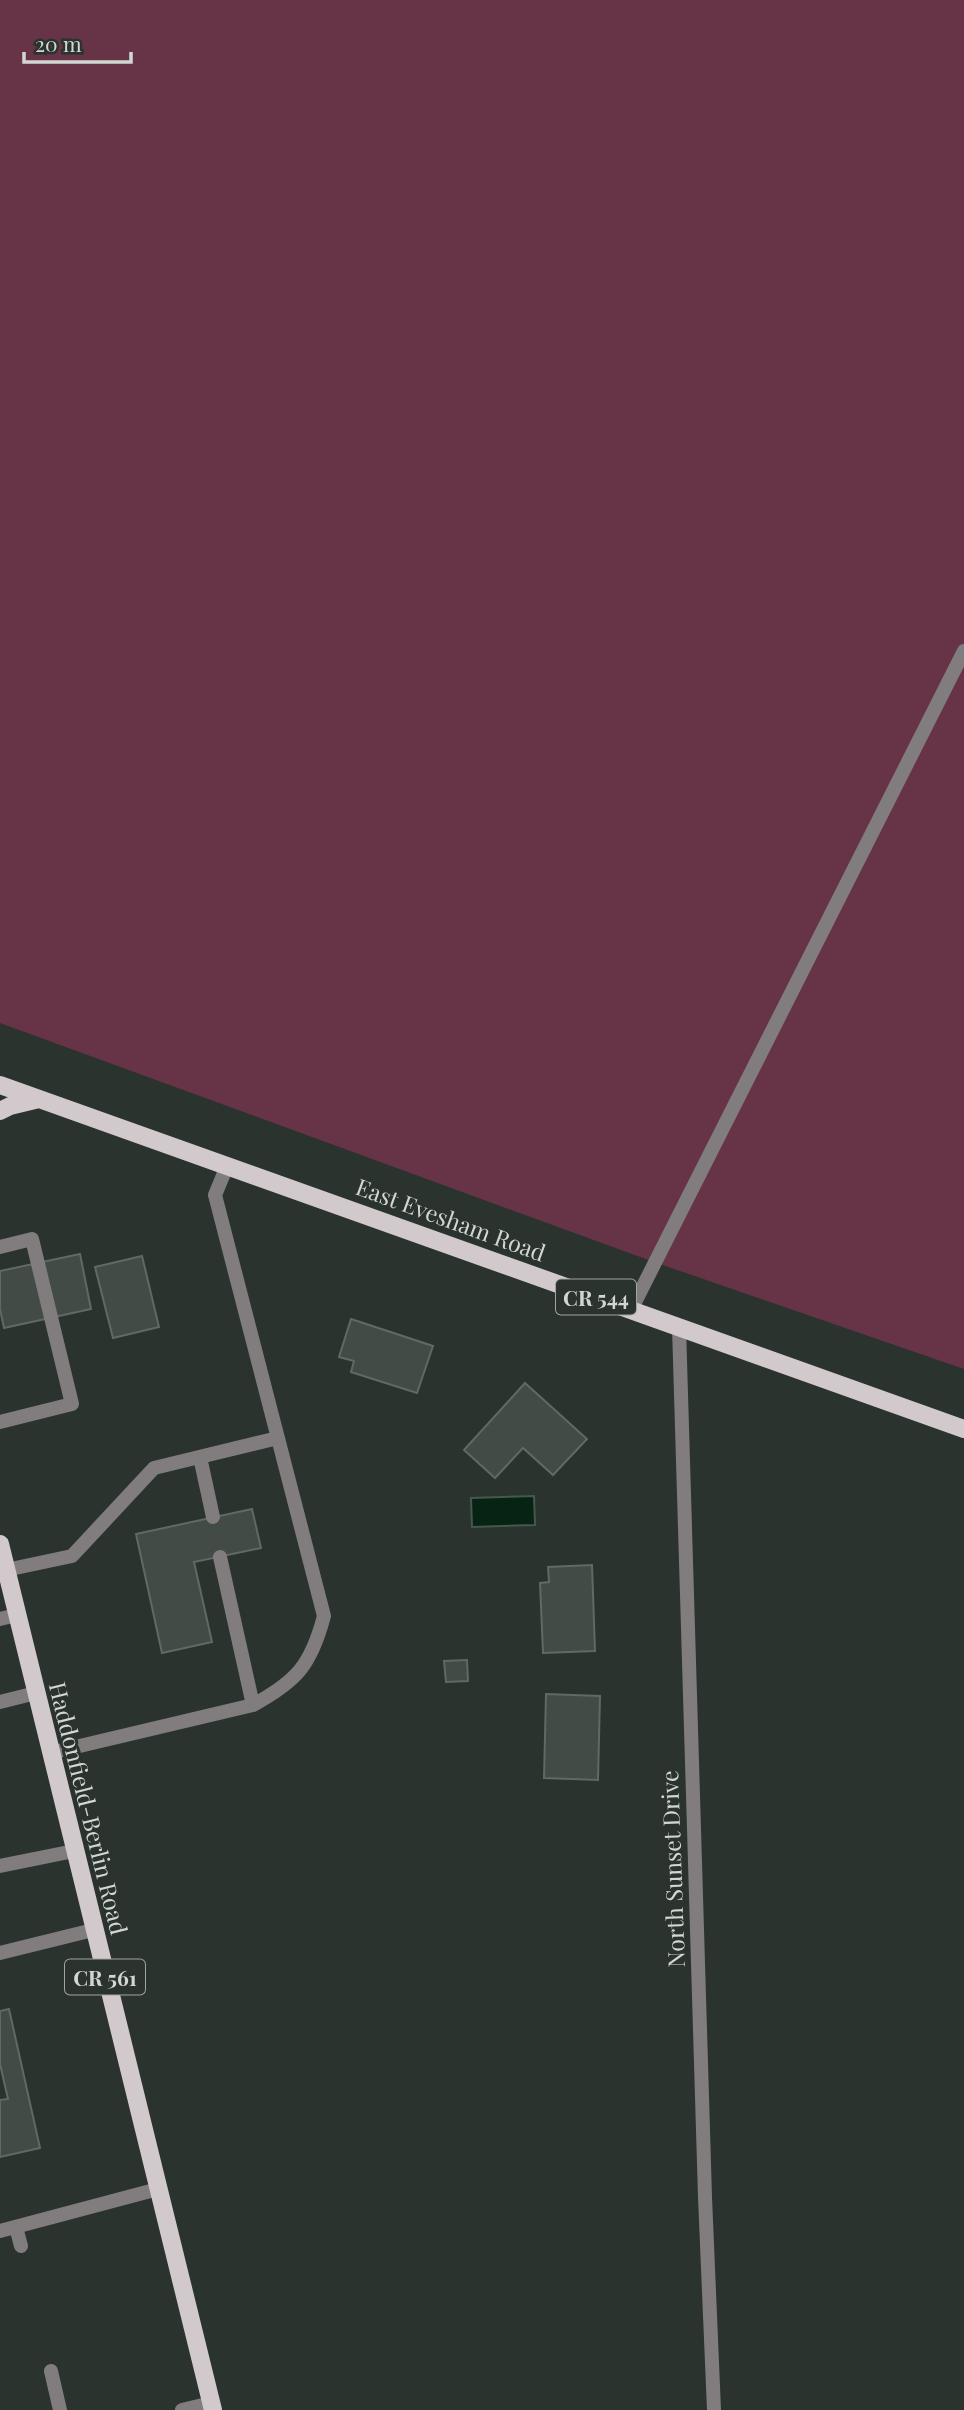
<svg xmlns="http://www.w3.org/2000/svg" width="964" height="2410" font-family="'Playfair Display',serif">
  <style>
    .green { fill: #673447 }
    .water { fill: #062313; stroke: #43594d; stroke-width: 2 }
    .building { fill: #434b46; stroke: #606963; stroke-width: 2 }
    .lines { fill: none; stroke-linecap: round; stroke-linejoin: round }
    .lane { stroke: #817d7e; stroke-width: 14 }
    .street { stroke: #817d7e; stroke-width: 14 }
    .primary { stroke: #d2c9cc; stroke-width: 18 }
    .labels { text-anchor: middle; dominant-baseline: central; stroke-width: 6; stroke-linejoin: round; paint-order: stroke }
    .shield { fill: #2b332e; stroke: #a0a6a2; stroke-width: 2 }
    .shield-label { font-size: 21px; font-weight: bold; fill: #d2d7d4 }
    .street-label { font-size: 23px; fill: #d2d7d4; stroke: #2b332e }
  </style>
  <rect width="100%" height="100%" fill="#2b332e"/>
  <!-- green -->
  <path class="green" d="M 0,0 L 964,0 L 964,1369 L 654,1262 L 0,1023 Z"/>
  <!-- water -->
  <path class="water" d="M 534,1496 L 535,1525 L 472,1527 L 471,1498 Z"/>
  <!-- building -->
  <path class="building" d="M 80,1254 L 91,1309 L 4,1328 L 0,1309 L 0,1271 Z
    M 142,1256 L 159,1327 L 113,1338 L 95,1267 Z
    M 351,1319 L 433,1346 L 417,1393 L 351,1372 L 354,1361 L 339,1357 Z
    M 525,1383 L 587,1439 L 553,1475 L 523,1448 L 495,1478 L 464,1450 Z
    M 252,1509 L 261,1548 L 194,1562 L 212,1642 L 162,1653 L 136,1534 Z
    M 592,1565 L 595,1651 L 543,1653 L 540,1583 L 549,1582 L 548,1567 Z
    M 467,1660 L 468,1681 L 446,1682 L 444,1661 Z
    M 546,1694 L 600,1696 L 598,1780 L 544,1778 Z
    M 9,2009 L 40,2148 L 0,2157 L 0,2100 L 8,2099 L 0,2064 L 0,2011 Z"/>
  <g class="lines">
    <!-- lane -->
    <path class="lane" d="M 0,1247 L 32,1239 L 72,1404 L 0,1422
      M 631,1310 L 964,651
      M 200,1457 L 213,1517
      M 220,1557 L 253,1705
      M 6,1570 L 72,1556 L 154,1468 L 278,1438
      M 0,1619 L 17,1615
      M 0,1702 L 36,1693
      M 50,1753 L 253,1705 C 297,1681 311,1665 324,1616 L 215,1195 L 227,1166
      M 0,1866 L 74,1851
      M 16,2227 L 21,2246
      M 0,2231 L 158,2189
      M 51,2371 L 60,2410"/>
    <!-- street -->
    <path class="street" d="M 679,1327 L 705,2197 L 714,2410
      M 0,1953 L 93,1930
      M 182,2410 L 211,2403"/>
    <!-- primary -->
    <path class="primary" d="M 0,1085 L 964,1429
      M 0,1111 L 10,1106 L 39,1099
      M 0,1544 L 213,2410"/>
  </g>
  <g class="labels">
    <!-- shield labels -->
    <g class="shield">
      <rect x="556" y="1279.5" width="80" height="35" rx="5"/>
      <rect x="65" y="1959.5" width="80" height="35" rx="5"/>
    </g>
    <g class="shield-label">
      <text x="596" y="1297">CR 544</text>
      <text x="105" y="1977">CR 561</text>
    </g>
    <!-- street labels -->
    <g class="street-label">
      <text transform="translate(451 1219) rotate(20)">East Evesham Road</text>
      <text transform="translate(89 1808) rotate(76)">Haddonfield-Berlin Road</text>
      <text transform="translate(672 1869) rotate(-92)">North Sunset Drive</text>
    </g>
  </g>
  <!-- scale -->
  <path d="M24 52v10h107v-10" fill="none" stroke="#d2d7d4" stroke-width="3.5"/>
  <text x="35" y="52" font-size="21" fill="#d2d7d4" stroke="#2b332e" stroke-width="5" paint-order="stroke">20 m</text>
</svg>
